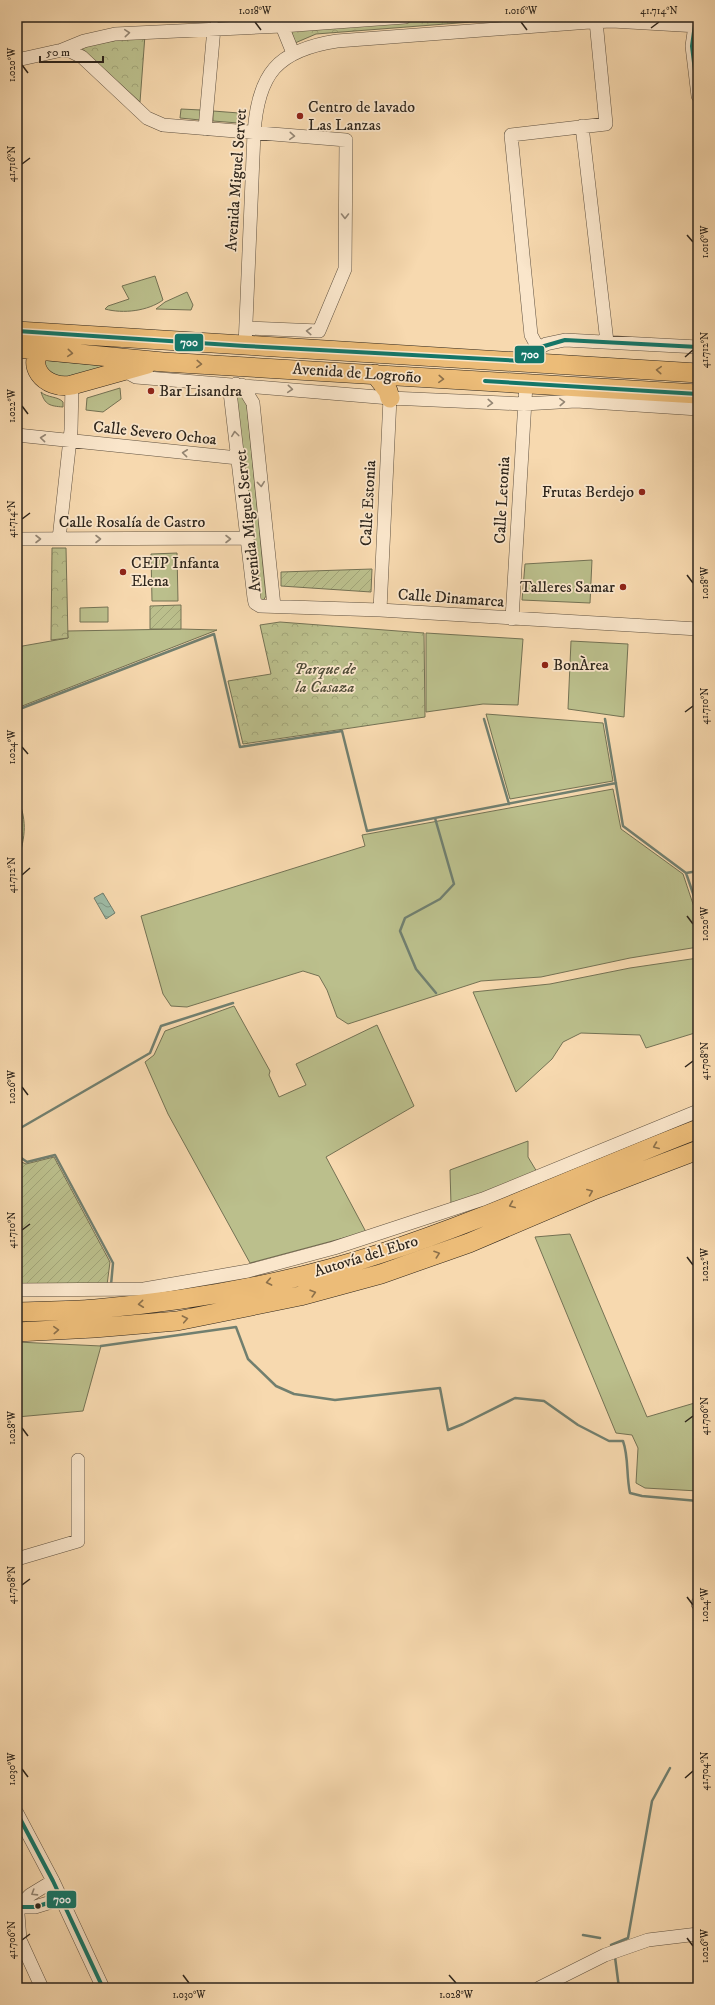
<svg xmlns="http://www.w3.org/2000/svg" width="715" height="2005" font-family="'IM FELL DW Pica',serif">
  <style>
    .grass { fill: #bbbf8c; stroke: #747254 }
    .park { fill: url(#park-crowns); stroke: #747254 }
    .garden { fill: url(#garden-furrows); stroke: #747254 }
    .water { fill: url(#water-waves); stroke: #717f6f }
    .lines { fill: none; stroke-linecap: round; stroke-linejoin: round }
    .stream { stroke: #717f6f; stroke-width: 2.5 }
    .minor-casing { stroke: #605241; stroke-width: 14 }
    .highway-casing { stroke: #2d251c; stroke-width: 20 }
    .minor { stroke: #fae6cb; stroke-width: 13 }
    .highway { stroke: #ecbc78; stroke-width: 19 }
    .bus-1-casing { stroke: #fae6cb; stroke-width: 7 }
    .bus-1 { stroke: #147668; stroke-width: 4 }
    .oneway { stroke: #948674 }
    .oneway2 { stroke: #8c704a }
    .ticks { fill: none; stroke: #2d251c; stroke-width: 1.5 }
    .poi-dot { fill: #8f2418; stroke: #fae6cb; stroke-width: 1.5 }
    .bus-dot { fill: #2d251c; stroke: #fae6cb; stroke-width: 1.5 }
    .labels { text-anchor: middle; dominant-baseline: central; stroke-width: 3.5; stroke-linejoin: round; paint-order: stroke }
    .poi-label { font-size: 16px; fill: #2d251c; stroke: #fae6cb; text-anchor: start }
    .street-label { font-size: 16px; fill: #2d251c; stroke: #fae6cb }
    .park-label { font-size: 16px; font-style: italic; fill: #504c38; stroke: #fae6cb }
    .line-badge { stroke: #fae6cb; stroke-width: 1.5 }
    .badge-label { font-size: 11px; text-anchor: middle; font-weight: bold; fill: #fff }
    .neatline { fill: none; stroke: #2d251c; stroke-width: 1.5 }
    .ticks-label { font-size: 10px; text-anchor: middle; fill: #2d251c }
  </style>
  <defs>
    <pattern id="park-crowns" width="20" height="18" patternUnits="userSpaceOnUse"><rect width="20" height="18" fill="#bbbf8c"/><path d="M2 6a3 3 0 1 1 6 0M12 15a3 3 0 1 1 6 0" fill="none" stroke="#a1a478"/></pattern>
    <pattern id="garden-furrows" width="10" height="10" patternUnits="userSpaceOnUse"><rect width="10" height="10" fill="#bbbf8c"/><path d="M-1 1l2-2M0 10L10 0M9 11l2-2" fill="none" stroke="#a1a478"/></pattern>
    <pattern id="water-waves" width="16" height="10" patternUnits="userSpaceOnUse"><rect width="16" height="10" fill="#9ebba6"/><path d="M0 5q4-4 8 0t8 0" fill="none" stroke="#819886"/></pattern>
  </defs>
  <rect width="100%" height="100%" fill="#f7d9af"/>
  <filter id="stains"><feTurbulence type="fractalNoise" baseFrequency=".005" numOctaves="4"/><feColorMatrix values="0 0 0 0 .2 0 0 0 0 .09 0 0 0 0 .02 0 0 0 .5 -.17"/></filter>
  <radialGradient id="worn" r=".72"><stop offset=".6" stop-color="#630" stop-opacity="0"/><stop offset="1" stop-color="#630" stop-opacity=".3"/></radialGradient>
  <!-- grass -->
  <path class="grass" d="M 181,109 L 201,110 L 200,120 L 180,118 Z
    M 213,111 L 239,113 L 238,123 L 213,121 Z
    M 155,276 L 163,300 C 148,311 123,314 105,309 L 108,306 L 129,299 L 122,286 Z
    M 187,292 L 193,305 L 191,310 L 156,309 L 165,302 Z
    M 42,360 L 118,367 L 73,379 L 50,376 Z
    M 120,388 L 121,399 L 103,412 L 86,410 L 87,398 Z
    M 239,389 L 246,396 L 266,596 L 263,601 L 259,601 L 236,391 Z
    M 41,392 C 47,398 58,396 63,402 L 63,407 C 50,406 45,405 41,392 Z
    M 177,553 L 178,601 L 152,601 L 151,554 Z
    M 592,560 L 590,603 L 522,600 L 525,564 Z
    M 108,607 L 108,622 L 80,622 L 80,608 Z
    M 181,629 L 217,630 L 17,708 L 17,647 L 68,638 L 67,631 Z
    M 426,633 L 523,639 L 518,705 L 483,704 L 426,712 Z
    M 571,641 L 628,644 L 624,717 L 568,709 Z
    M 486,714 L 603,723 L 613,781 L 510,799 Z
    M 613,789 L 621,829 L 683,874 L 698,919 L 698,947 L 630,958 L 541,977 L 481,981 L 348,1024 L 337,1017 L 327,990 L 319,976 L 303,971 L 187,1007 L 171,1006 L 163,994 L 141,916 L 365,846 L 362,835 Z
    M 17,795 C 29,826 24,837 17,867 Z
    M 698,958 L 698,1032 L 646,1048 L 640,1035 L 581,1033 L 563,1042 L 552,1059 L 516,1092 L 473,992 L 550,984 L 630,968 Z
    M 234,1006 L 270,1071 L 269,1075 L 279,1097 L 306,1085 L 296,1064 L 377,1025 L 414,1106 L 326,1157 L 366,1232 L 250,1263 L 168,1114 L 145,1062 L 154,1055 L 165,1031 Z
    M 528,1141 L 528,1157 L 537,1172 L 451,1205 L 450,1170 Z
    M 570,1234 L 647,1417 L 698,1402 L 698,1491 L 645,1488 L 636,1483 L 638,1448 L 632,1435 L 616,1433 L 535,1237 Z
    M 17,1342 L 101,1346 L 83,1411 L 17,1417 Z"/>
  <!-- park -->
  <path class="park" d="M 440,17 L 536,17 L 316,34 L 295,43 L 290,27 L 396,18 Z
    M 145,35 L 140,102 L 80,47 Z
    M 52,548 L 66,548 L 68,638 L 51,640 Z
    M 280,622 L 424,633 L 425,717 L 243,744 L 228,681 L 271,674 L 260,625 Z"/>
  <!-- garden -->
  <path class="garden" d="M 372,569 L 371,592 L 281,586 L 281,572 Z
    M 181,605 L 181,629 L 150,629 L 150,606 Z
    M 54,1157 L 110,1262 L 107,1285 L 17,1285 L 17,1160 L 26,1164 Z"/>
  <!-- water -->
  <path class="water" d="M 103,893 L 115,913 L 106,919 L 94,898 Z"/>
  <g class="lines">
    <!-- stream -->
    <path class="stream" d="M 17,22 L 56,17
      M 17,710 L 214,634 L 240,747 L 342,731 L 367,831 L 616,783
      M 484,719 L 509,804
      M 605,719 L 623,826 L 686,873 L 698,871
      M 435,818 L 454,884 L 440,899 L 405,918 L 400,931 L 416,969 L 436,993
      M 686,873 L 698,908
      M 17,1130 L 150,1053 L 161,1026 L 233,1003
      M 17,1155 L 27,1162 L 55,1155 L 113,1263 L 111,1285
      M 101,1346 L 236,1327 L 248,1359 L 276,1386 L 294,1394 L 335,1400 L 440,1388 L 448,1430 L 463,1424 L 515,1398 L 544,1401 L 578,1425 L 609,1441 L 623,1441 C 629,1458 626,1475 630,1493 L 642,1496 L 698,1501
      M 583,1935 L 600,1938
      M 611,1945 L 628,1938 L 652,1801 L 670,1768
      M 615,1957 L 619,1988"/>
    <!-- minor casing -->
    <g class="minor-casing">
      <path id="minor" d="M 696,19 L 692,46 L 698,96
        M 282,26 L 293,53
        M 62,50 L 70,51 L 82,57 L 147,118 L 163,125 L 346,140 L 345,269 L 319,331 L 246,328
        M 17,60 L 62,50 L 84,41 L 115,34 L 282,26 L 405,17
        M 582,126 L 607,342
        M 205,129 L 214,28
        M 245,346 L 254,133 C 258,74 277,50 337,41 L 590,22 L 612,21 L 698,26
        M 538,348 L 531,335 L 511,135 L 606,124 L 596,21
        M 533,352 L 546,344 L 565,340 L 698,347
        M 125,371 L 136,377 L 390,398 L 524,404 L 576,401 L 698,409
        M 236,384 L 231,389 L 230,392 L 254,598 L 255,603 L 260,606 L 380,610 L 698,629
        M 242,385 L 253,403 L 274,606
        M 17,435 L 238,458
        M 17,539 L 246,538
        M 59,539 L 71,430 L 72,385
        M 380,610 L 390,398
        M 512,619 L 526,384
        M 17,1290 L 144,1289 L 248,1271 L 334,1248 L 483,1199 L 698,1111
        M 17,1559 L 78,1541 L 78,1460
        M 698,1604 L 698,1603
        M 17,1813 L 53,1881 L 103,1988
        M 17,1901 L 20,1940 L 42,1988
        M 17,1907 L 35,1907 L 61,1899
        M 18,1907 L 30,1895 L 53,1881
        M 539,1988 L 605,1955 L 648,1940 L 698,1934"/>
    </g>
    <!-- highway casing -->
    <g class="highway-casing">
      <path id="highway" d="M 17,331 L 698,373
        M 48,344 C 20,362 45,391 72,385 L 147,364
        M 17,348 L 163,362 L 698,394
        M 375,374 L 388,391 L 390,398
        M 17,1312 C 43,1311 69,1311 95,1309 C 189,1301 290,1283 379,1254 C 488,1219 591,1170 698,1129
        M 17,1332 L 94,1328 L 177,1321 L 300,1296 L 381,1274 L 469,1243 L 591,1191 L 698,1150"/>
    </g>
    <!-- minor -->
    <use href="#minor" class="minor"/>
    <!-- highway -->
    <use href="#highway" class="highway"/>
    <!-- bus-1 casing -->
    <g class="bus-1-casing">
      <path id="bus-1" d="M 696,17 L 692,46 L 698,96
        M 17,331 L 245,346 L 524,361 L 534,349 L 565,340 L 698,347
        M 485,381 L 698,394
        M 17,1813 L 53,1881 L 103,1988
        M 18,1907 L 35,1907 L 61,1899"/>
    </g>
    <!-- bus-1 -->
    <use href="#bus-1" class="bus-1"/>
  </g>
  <!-- one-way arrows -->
  <defs><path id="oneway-chevron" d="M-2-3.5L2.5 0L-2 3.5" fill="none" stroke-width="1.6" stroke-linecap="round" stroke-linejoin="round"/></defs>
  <g class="oneway">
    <use href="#oneway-chevron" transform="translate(127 33) rotate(-5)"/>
    <use href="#oneway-chevron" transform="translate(292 136) rotate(4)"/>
    <use href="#oneway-chevron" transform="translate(345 216) rotate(90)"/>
    <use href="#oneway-chevron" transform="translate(309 331) rotate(-177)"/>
    <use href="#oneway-chevron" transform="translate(290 389) rotate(5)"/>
    <use href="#oneway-chevron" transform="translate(562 402) rotate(-3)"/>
    <use href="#oneway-chevron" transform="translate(490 403) rotate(3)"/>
    <use href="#oneway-chevron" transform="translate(235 434) rotate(-97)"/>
    <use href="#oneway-chevron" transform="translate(43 438) rotate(-174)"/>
    <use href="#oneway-chevron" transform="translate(185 453) rotate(-174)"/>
    <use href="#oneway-chevron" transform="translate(261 484) rotate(84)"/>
    <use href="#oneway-chevron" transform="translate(38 539)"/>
    <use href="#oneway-chevron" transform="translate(98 539)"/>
    <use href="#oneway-chevron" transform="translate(228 539)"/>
    <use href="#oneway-chevron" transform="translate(34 1893) rotate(148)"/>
  </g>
  <g class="oneway2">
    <use href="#oneway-chevron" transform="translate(70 353) rotate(5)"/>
    <use href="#oneway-chevron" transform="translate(199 364) rotate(3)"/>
    <use href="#oneway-chevron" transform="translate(659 370) rotate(-176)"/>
    <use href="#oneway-chevron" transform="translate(441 379) rotate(3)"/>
    <use href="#oneway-chevron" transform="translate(656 1146) rotate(158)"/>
    <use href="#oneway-chevron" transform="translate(590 1192) rotate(-22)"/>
    <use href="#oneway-chevron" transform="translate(512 1205) rotate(157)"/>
    <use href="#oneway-chevron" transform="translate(437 1254) rotate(-19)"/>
    <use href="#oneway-chevron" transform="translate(269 1282) rotate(169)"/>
    <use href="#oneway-chevron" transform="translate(313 1293) rotate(-16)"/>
    <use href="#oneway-chevron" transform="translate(141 1304) rotate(174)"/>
    <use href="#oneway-chevron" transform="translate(185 1319) rotate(-11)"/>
    <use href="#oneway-chevron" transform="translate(56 1330) rotate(-3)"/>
  </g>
  <!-- ticks -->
  <path class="ticks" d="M 255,22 L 261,30M 521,22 L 527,30M 651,28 L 659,22M 22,65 L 28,73M 22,164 L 30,158M 687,235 L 693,242M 685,357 L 693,350M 22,406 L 28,414M 22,519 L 30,513M 687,575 L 693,583M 685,712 L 693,706M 22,747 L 28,754M 22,875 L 30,868M 687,916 L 693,924M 685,1067 L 693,1061M 22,1087 L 28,1095M 22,1230 L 30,1224M 687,1257 L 693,1265M 685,1422 L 693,1416M 22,1428 L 28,1436M 22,1585 L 30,1579M 687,1597 L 693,1605M 22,1769 L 28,1777M 685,1778 L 693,1771M 687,1938 L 693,1946M 22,1940 L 30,1934M 183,1975 L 189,1983M 449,1975 L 456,1983"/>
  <!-- markers -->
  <g class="poi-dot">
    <circle cx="300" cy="116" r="4"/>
    <circle cx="151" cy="391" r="4"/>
    <circle cx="642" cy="492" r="4"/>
    <circle cx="123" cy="572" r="4"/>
    <circle cx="623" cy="587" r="4"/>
    <circle cx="545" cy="665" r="4"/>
  </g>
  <circle class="bus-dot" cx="38" cy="1906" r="3.5"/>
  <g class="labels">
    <!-- poi labels -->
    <g class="poi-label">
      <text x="308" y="107">Centro de lavado<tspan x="308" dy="18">Las Lanzas</tspan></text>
      <text x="159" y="391">Bar Lisandra</text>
      <text x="634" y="492" text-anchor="end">Frutas Berdejo</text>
      <text x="131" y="563">CEIP Infanta<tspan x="131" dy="18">Elena</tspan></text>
      <text x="615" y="587" text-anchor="end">Talleres Samar</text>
      <text x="553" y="665">BonÀrea</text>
    </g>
    <!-- street labels -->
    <g class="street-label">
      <text transform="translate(236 180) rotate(-86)">Avenida Miguel Servet</text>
      <text transform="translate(357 373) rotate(4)">Avenida de Logroño</text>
      <text transform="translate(155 433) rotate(6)">Calle Severo Ochoa</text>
      <text transform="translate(502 500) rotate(-87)">Calle Letonia</text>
      <text transform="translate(368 503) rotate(-87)">Calle Estonia</text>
      <text transform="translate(248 521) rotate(-96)">Avenida Miguel Servet</text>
      <text x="132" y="522">Calle Rosalía de Castro</text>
      <text transform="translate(451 598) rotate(4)">Calle Dinamarca</text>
      <text transform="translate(366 1256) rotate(-17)">Autovía del Ebro</text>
    </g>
    <!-- park labels -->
    <g class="park-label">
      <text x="325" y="669">Parque de<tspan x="325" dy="18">la Casaza</tspan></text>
    </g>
  </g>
  <g class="line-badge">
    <rect x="174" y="333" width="30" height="19" rx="4" fill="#147668"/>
    <rect x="514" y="345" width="31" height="19" rx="4" fill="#147668"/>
    <rect x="46" y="1890" width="31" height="19" rx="4" fill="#147668"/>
  </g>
  <g class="badge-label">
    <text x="189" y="346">700</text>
    <text x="530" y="358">700</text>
    <text x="62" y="1903">700</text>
  </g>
  <!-- margin -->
  <rect width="715" height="2005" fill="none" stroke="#f7d9af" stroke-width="44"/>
  <!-- scale -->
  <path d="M40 56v6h63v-6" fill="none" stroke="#2d251c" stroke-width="2"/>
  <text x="46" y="56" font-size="12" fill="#2d251c" stroke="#fae6cb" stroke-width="3" paint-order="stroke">50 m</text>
  <rect x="22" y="22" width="671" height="1961" class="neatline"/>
  <g class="ticks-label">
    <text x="255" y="14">1.018°W</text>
    <text x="521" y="14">1.016°W</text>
    <text x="659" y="14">41.714°N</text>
    <text transform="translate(11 65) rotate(-90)" y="4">1.020°W</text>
    <text transform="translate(11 164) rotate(-90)" y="4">41.716°N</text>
    <text transform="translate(704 242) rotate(-90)" y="4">1.016°W</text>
    <text transform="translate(704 350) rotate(-90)" y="4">41.712°N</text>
    <text transform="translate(11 406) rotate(-90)" y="4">1.022°W</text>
    <text transform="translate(11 519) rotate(-90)" y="4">41.714°N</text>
    <text transform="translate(704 583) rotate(-90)" y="4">1.018°W</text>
    <text transform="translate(704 706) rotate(-90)" y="4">41.710°N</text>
    <text transform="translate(11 747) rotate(-90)" y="4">1.024°W</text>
    <text transform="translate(11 875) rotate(-90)" y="4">41.712°N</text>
    <text transform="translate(704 924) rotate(-90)" y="4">1.020°W</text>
    <text transform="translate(704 1061) rotate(-90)" y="4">41.708°N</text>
    <text transform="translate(11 1087) rotate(-90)" y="4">1.026°W</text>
    <text transform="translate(11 1230) rotate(-90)" y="4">41.710°N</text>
    <text transform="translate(704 1265) rotate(-90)" y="4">1.022°W</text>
    <text transform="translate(704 1416) rotate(-90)" y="4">41.706°N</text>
    <text transform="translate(11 1428) rotate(-90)" y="4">1.028°W</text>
    <text transform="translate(11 1585) rotate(-90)" y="4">41.708°N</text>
    <text transform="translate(704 1605) rotate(-90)" y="4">1.024°W</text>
    <text transform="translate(11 1769) rotate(-90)" y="4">1.030°W</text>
    <text transform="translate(704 1771) rotate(-90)" y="4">41.704°N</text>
    <text transform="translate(11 1940) rotate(-90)" y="4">41.706°N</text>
    <text transform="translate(704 1946) rotate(-90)" y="4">1.026°W</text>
    <text x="189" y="1998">1.030°W</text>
    <text x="456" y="1998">1.028°W</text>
  </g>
  <rect width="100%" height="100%" filter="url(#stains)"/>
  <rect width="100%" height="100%" fill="url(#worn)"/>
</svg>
